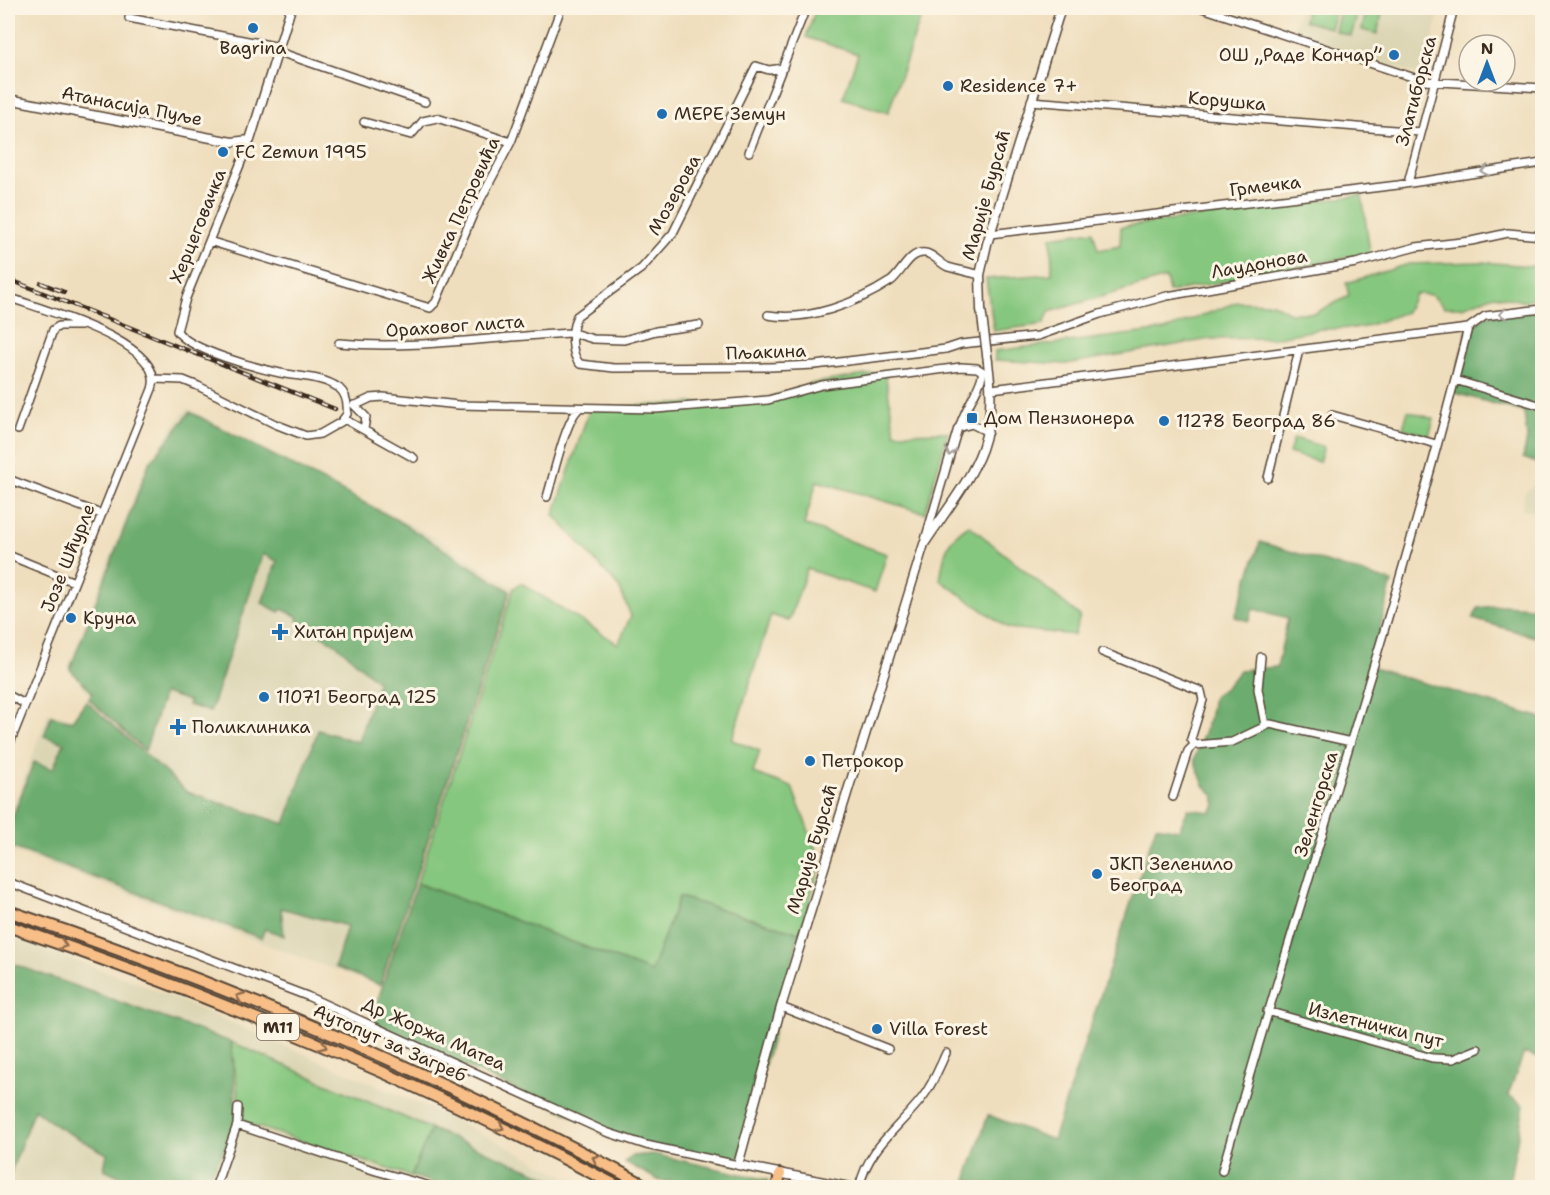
<svg xmlns="http://www.w3.org/2000/svg" width="1550" height="1195" font-family="'Shantell Sans',sans-serif">
  <style>
    .built { fill: #dcd5b4 }
    .green { fill: #86c77f; stroke: #60784e; stroke-width: 1.5 }
    .forest { fill: #6cac6e; stroke: #546b46; stroke-width: 1.5 }
    .lines { fill: none; stroke-linecap: round; stroke-linejoin: round }
    .minor-casing { stroke: #564536; stroke-width: 10 }
    .tertiary-casing { stroke: #564536; stroke-width: 11 }
    .trunk-casing { stroke: #564536; stroke-width: 14 }
    .minor { stroke: #fff; stroke-width: 7 }
    .tertiary { stroke: #fff; stroke-width: 8 }
    .trunk { stroke: #f7be87; stroke-width: 10 }
    .rail-casing { stroke: #3b2a1e; stroke-width: 4.5 }
    .rail { stroke: #fcf5e5; stroke-width: 2; stroke-dasharray: 7; stroke-linecap: butt }
    .tertiary-bridge-casing { stroke: #564536; stroke-width: 11; stroke-linecap: butt }
    .tertiary-bridge { stroke: #fff; stroke-width: 8 }
    .oneway { stroke: #a79f9a }
    .oneway2 { stroke: #906d4d }
    .poi-dot { fill: #1f6fb2; stroke: #fcf5e5; stroke-width: 2 }
    .labels { text-anchor: middle; dominant-baseline: central; stroke-width: 6; stroke-linejoin: round; paint-order: stroke }
    .shield { fill: #fcf5e5; stroke: #75675a; stroke-width: 1.5 }
    .shield-label { font-size: 16px; font-weight: bold; fill: #3b2a1e }
    .poi-label { font-size: 18px; fill: #3b2a1e; stroke: #fcf5e5; text-anchor: start }
    .street-label { font-size: 18px; fill: #3b2a1e; stroke: #fcf5e5 }
  </style>
  <rect width="100%" height="100%" fill="#fcf5e5"/>
  <filter id="ink" filterUnits="userSpaceOnUse"><feTurbulence type="fractalNoise" baseFrequency=".0167" numOctaves="2"/><feDisplacementMap in="SourceGraphic" scale="12" xChannelSelector="R" yChannelSelector="G"/><feConvolveMatrix kernelMatrix="1 2 1 2 8 2 1 2 1" color-interpolation-filters="sRGB"/></filter>
  <filter id="wash" filterUnits="userSpaceOnUse"><feTurbulence type="fractalNoise" baseFrequency=".008" numOctaves="4" result="noise"/><feDisplacementMap in="SourceGraphic" scale="24" xChannelSelector="R" yChannelSelector="G"/><feGaussianBlur stdDeviation="1.35" result="paint"/><feColorMatrix in="noise" values="0 0 0 0 0 0 0 0 0 0 0 0 0 0 0 0 0 1.4 0 .05"/><feComposite in="paint" operator="in"/></filter>
  <g filter="url(#wash)">
    <rect width="100%" height="100%" fill="#efdebd"/>
    <!-- built -->
    <path class="built" d="M 1300,8 L 1440,8 L 1425,77 L 1291,33 Z
      M 187,408 L 436,538 L 514,588 L 382,987 L 8,850 L 8,821 L 48,712 L 72,718 L 89,694 L 67,669 L 147,462 Z
      M 1542,479 L 1542,515 L 1522,509 L 1525,492 Z
      M 8,937 L 139,983 L 436,1111 L 587,1187 L 8,1188 Z"/>
    <!-- green -->
    <path class="green" d="M 816,8 L 924,8 L 888,113 L 843,98 L 858,54 L 806,37 Z
      M 1307,8 L 1337,8 L 1330,28 L 1304,21 Z
      M 1341,8 L 1359,8 L 1351,36 L 1335,31 Z
      M 1367,8 L 1383,10 L 1377,34 L 1362,30 Z
      M 1362,195 L 1370,253 L 1169,292 L 1166,278 L 1049,312 L 1044,324 L 994,331 L 986,279 L 1052,274 L 1051,237 L 1093,231 L 1098,250 L 1120,246 L 1121,227 Z
      M 1481,262 L 1542,267 L 1542,296 L 1522,301 L 1495,295 L 1462,307 L 1444,307 L 1432,295 L 1415,294 L 1406,312 L 1361,328 L 1321,329 L 1273,338 L 1210,339 L 1066,364 L 995,360 L 995,351 L 1165,330 L 1237,302 L 1273,303 L 1290,313 L 1315,313 L 1349,296 L 1346,283 L 1409,264 Z
      M 885,372 L 895,433 L 948,432 L 925,513 L 817,481 L 804,525 L 887,554 L 875,592 L 807,569 L 789,621 L 771,615 L 732,740 L 760,751 L 753,773 L 792,787 L 821,863 L 800,933 L 679,897 L 651,972 L 417,883 L 514,588 L 521,583 L 618,644 L 631,616 L 619,587 L 554,515 L 590,408 L 761,400 L 814,383 Z
      M 1408,411 L 1434,419 L 1429,436 L 1403,428 Z
      M 1294,438 L 1324,447 L 1319,462 L 1289,453 Z
      M 969,525 L 1080,616 L 1074,635 L 1008,628 L 940,580 C 944,554 945,540 969,525 Z
      M 231,1042 L 431,1129 L 411,1176 L 242,1122 Z"/>
    <!-- forest -->
    <path class="forest" d="M 1542,309 L 1542,465 L 1523,458 L 1527,439 L 1524,412 L 1451,392 L 1468,328 L 1485,316 Z
      M 190,412 L 397,520 L 510,591 L 380,985 L 335,967 L 347,926 L 281,908 L 284,936 L 265,929 L 261,938 L 8,846 L 8,829 L 34,762 L 53,769 L 64,743 L 44,736 L 51,716 L 72,721 L 86,701 L 187,792 L 285,824 L 318,730 L 358,742 L 378,682 L 337,645 L 297,620 L 298,617 L 282,609 L 279,612 L 262,603 L 277,561 L 263,554 L 210,712 L 188,705 L 189,701 L 164,693 L 145,751 L 89,699 L 92,692 L 70,669 L 149,464 Z
      M 1260,542 L 1392,582 L 1370,667 L 1542,718 L 1542,1060 L 1524,1053 L 1508,1095 L 1524,1106 L 1508,1187 L 1008,1188 L 966,1180 L 988,1115 L 1053,1140 L 1156,826 L 1179,830 L 1188,809 L 1210,812 L 1216,805 L 1214,796 L 1204,785 L 1194,760 L 1209,719 L 1213,697 L 1226,687 L 1240,670 L 1277,667 L 1288,618 L 1253,609 L 1249,621 L 1235,617 Z
      M 1503,605 L 1542,608 L 1542,639 L 1473,619 L 1478,608 Z
      M 417,883 L 651,972 L 679,897 L 800,933 L 738,1165 L 624,1139 L 370,1023 Z
      M 8,962 L 231,1042 L 237,1125 L 205,1185 L 143,1187 L 104,1169 L 107,1154 L 58,1127 L 34,1109 L 8,1180 Z
      M 431,1129 L 547,1177 L 564,1187 L 449,1187 L 411,1176 Z
      M 653,1154 L 768,1180 L 766,1187 L 691,1187 L 677,1182 L 660,1181 L 625,1162 L 632,1156 Z"/>
  </g>
  <g filter="url(#ink)">
    <g class="lines">
      <!-- minor casing -->
      <g class="minor-casing">
        <path id="minor" d="M 1202,8 L 1424,81 L 1542,88
          M 129,18 L 280,47
          M 279,52 L 425,102
          M 783,68 L 769,70 L 756,66 L 673,233 L 642,268 L 577,316 C 571,329 570,354 580,364 L 614,368 L 770,367 L 815,365 L 946,349 L 961,344 L 1038,336 L 1100,314 L 1167,296 L 1356,263 L 1416,247 L 1471,241 L 1508,233 L 1542,236
          M 1031,101 L 1420,132
          M 364,122 L 411,135 L 423,121 L 437,118 L 511,142
          M 749,152 L 806,8
          M 1408,183 L 1454,8
          M 990,234 L 1398,185 L 1542,163
          M 209,241 L 430,308 L 436,302 L 474,212 L 511,142 L 561,8
          M 8,297 C 39,309 168,342 152,389 L 8,748
          M 768,315 C 808,322 857,303 891,281 C 902,273 909,251 925,253 C 934,254 940,264 948,267 C 958,270 970,272 980,275
          M 339,343 C 418,350 494,336 573,333 L 593,339 L 624,340 L 656,331 L 699,325
          M 154,379 L 183,380 L 198,386 L 275,424 L 306,436 L 320,434 L 341,422 L 347,414 C 348,404 346,394 339,388 C 322,376 299,377 280,373 C 257,368 189,350 177,331 L 186,298 L 250,140
          M 1455,380 L 1542,406
          M 992,389 L 1468,328
          M 354,405 L 366,417 L 364,429
          M 356,405 L 371,398 L 383,397 L 459,405 L 656,409 L 768,400 L 822,385 L 961,367 L 977,368 L 982,371 C 985,381 963,411 960,426
          M 1332,415 L 1436,444
          M 344,419 L 414,458
          M 18,430 L 53,330 L 59,326 L 81,326
          M 1268,478 L 1299,350
          M 8,479 L 101,514
          M 547,497 C 553,478 566,417 580,408
          M 925,540 L 958,428 L 972,424 L 988,432
          M 8,555 L 74,582
          M 1102,652 L 1201,691 L 1203,700 L 1191,739 L 1195,745 L 1232,742 L 1270,724 L 1351,742
          M 1261,657 L 1258,689 L 1265,725
          M 8,695 L 25,704
          M 1173,797 L 1188,751 L 1194,745
          M 8,882 L 307,996 L 606,1132 L 646,1145 L 738,1165
          M 781,1007 L 888,1049
          M 1267,1011 L 1432,1058 L 1453,1059 L 1478,1049
          M 237,1125 L 376,1171 L 437,1188
          M 1222,1171 C 1301,889 1397,612 1468,328 L 1485,316 L 1542,309
          M 215,1188 L 237,1125 L 238,1107
          M 859,1188 C 868,1147 898,1129 922,1098 C 933,1084 939,1068 946,1053"/>
      </g>
      <!-- tertiary casing -->
      <g class="tertiary-casing">
        <path id="tertiary" d="M 8,99 L 232,142 L 250,140 L 291,8
          M 981,309 L 980,275 L 987,244 L 1061,8
          M 854,1188 L 738,1165 L 781,1007 L 924,544 C 969,476 1000,449 988,362"/>
      </g>
      <!-- trunk casing -->
      <g class="trunk-casing">
        <path id="trunk" d="M 8,911 C 229,985 444,1077 650,1188
          M 8,926 C 218,997 424,1084 621,1188
          M 777,1188 L 780,1174"/>
      </g>
      <!-- minor -->
      <use href="#minor" class="minor"/>
      <!-- tertiary -->
      <use href="#tertiary" class="tertiary"/>
      <!-- trunk -->
      <use href="#trunk" class="trunk"/>
      <!-- rail casing -->
      <g class="rail-casing">
        <path id="rail" d="M 8,279 L 335,409
          M 41,283 L 64,292"/>
      </g>
      <!-- rail -->
      <use href="#rail" class="rail"/>
      <!-- tertiary-bridge casing -->
      <g class="tertiary-bridge-casing">
        <path id="tertiary-bridge" d="M 981,309 L 988,362"/>
      </g>
      <!-- tertiary-bridge -->
      <use href="#tertiary-bridge" class="tertiary-bridge"/>
    </g>
    <!-- one-way arrows -->
    <defs><path id="oneway-chevron" d="M-2-3.5L2.5 0L-2 3.5" fill="none" stroke-width="1.6" stroke-linecap="round" stroke-linejoin="round" transform="scale(1.5)"/></defs>
    <g class="oneway">
      <use href="#oneway-chevron" transform="translate(1485 171) rotate(172)"/>
      <use href="#oneway-chevron" transform="translate(1503 314) rotate(173)"/>
      <use href="#oneway-chevron" transform="translate(950 452) rotate(106)"/>
    </g>
    <g class="oneway2">
      <use href="#oneway-chevron" transform="translate(63 945) rotate(19)"/>
      <use href="#oneway-chevron" transform="translate(240 997) rotate(-158)"/>
      <use href="#oneway-chevron" transform="translate(323 1046) rotate(23)"/>
      <use href="#oneway-chevron" transform="translate(500 1127) rotate(26)"/>
      <use href="#oneway-chevron" transform="translate(596 1159) rotate(-153)"/>
    </g>
  </g>
  <!-- markers -->
  <g class="poi-dot">
    <circle cx="253" cy="28" r="6"/>
    <circle cx="1394" cy="55" r="6"/>
    <circle cx="948" cy="86" r="6"/>
    <circle cx="662" cy="114" r="6"/>
    <circle cx="223" cy="152" r="6"/>
    <rect x="966" y="412" width="12" height="12" rx="3"/>
    <circle cx="1164" cy="421" r="6"/>
    <circle cx="71" cy="618" r="6"/>
    <path d="M277 623h6v6h6v6h-6v6h-6v-6h-6v-6h6z"/>
    <circle cx="264" cy="697" r="6"/>
    <path d="M175 718h6v6h6v6h-6v6h-6v-6h-6v-6h6z"/>
    <circle cx="810" cy="761" r="6"/>
    <circle cx="1097" cy="874" r="6"/>
    <circle cx="877" cy="1029" r="6"/>
  </g>
  <g class="labels">
    <!-- shield labels -->
    <rect class="shield" x="257" y="1014" width="42" height="26" rx="4.5"/>
    <g class="shield-label">
      <text x="278" y="1027">M11</text>
    </g>
    <!-- poi labels -->
    <g class="poi-label">
      <text x="253" y="48" text-anchor="middle">Bagrina</text>
      <text x="1382" y="55" text-anchor="end">ОШ „Раде Кончар”</text>
      <text x="960" y="86">Residence 7+</text>
      <text x="674" y="114">МЕРЕ Земун</text>
      <text x="235" y="152">FC Zemun 1995</text>
      <text x="984" y="418">Дом Пензионера</text>
      <text x="1176" y="421">11278 Београд 86</text>
      <text x="83" y="618">Круна</text>
      <text x="294" y="632">Хитан пријем</text>
      <text x="276" y="697">11071 Београд 125</text>
      <text x="192" y="727">Поликлиника</text>
      <text x="822" y="761">Петрокор</text>
      <text x="1109" y="864">ЈКП Зеленило<tspan x="1109" dy="21">Београд</tspan></text>
      <text x="889" y="1029">Villa Forest</text>
    </g>
    <!-- street labels -->
    <g class="street-label">
      <text transform="translate(1416 91) rotate(-75)">Златиборска</text>
      <text transform="translate(1227 101) rotate(5)">Корушка</text>
      <text transform="translate(132 106) rotate(11)">Атанасија Пуље</text>
      <text transform="translate(1265 186) rotate(-7)">Грмечка</text>
      <text transform="translate(674 195) rotate(-61)">Мозерова</text>
      <text transform="translate(986 195) rotate(-74)">Марије Бурсаћ</text>
      <text transform="translate(461 210) rotate(-65)">Живка Петровића</text>
      <text transform="translate(198 226) rotate(-68)">Херцеговачка</text>
      <text transform="translate(1259 264) rotate(-10)">Лаудонова</text>
      <text transform="translate(455 326) rotate(-4)">Ораховог листа</text>
      <text transform="translate(766 352) rotate(-2)">Пљакина</text>
      <text transform="translate(68 558) rotate(-68)">Јозе Шћурле</text>
      <text transform="translate(1316 804) rotate(-73)">Зеленгорска</text>
      <text transform="translate(812 849) rotate(-73)">Марије Бурсаћ</text>
      <text transform="translate(1376 1025) rotate(14)">Излетнички пут</text>
      <text transform="translate(434 1034) rotate(24)">Др Жоржа Матеа</text>
      <text transform="translate(390 1043) rotate(24)">Аутопут за Загреб</text>
    </g>
  </g>
  <!-- margin -->
  <rect width="1550" height="1195" fill="none" stroke="#fcf5e5" stroke-width="30"/>
  <!-- north arrow -->
  <g transform="translate(1487 63)"><circle r="28" fill="#fcf5e5" stroke="#afa495" stroke-width="1.5"/>
  <path d="M0-4.5L10 22L0 15L-10 22Z" fill="#1f6fb2"/>
  <text y="-9" font-size="16" font-weight="bold" text-anchor="middle" fill="#3b2a1e">N</text>
  </g>
</svg>
